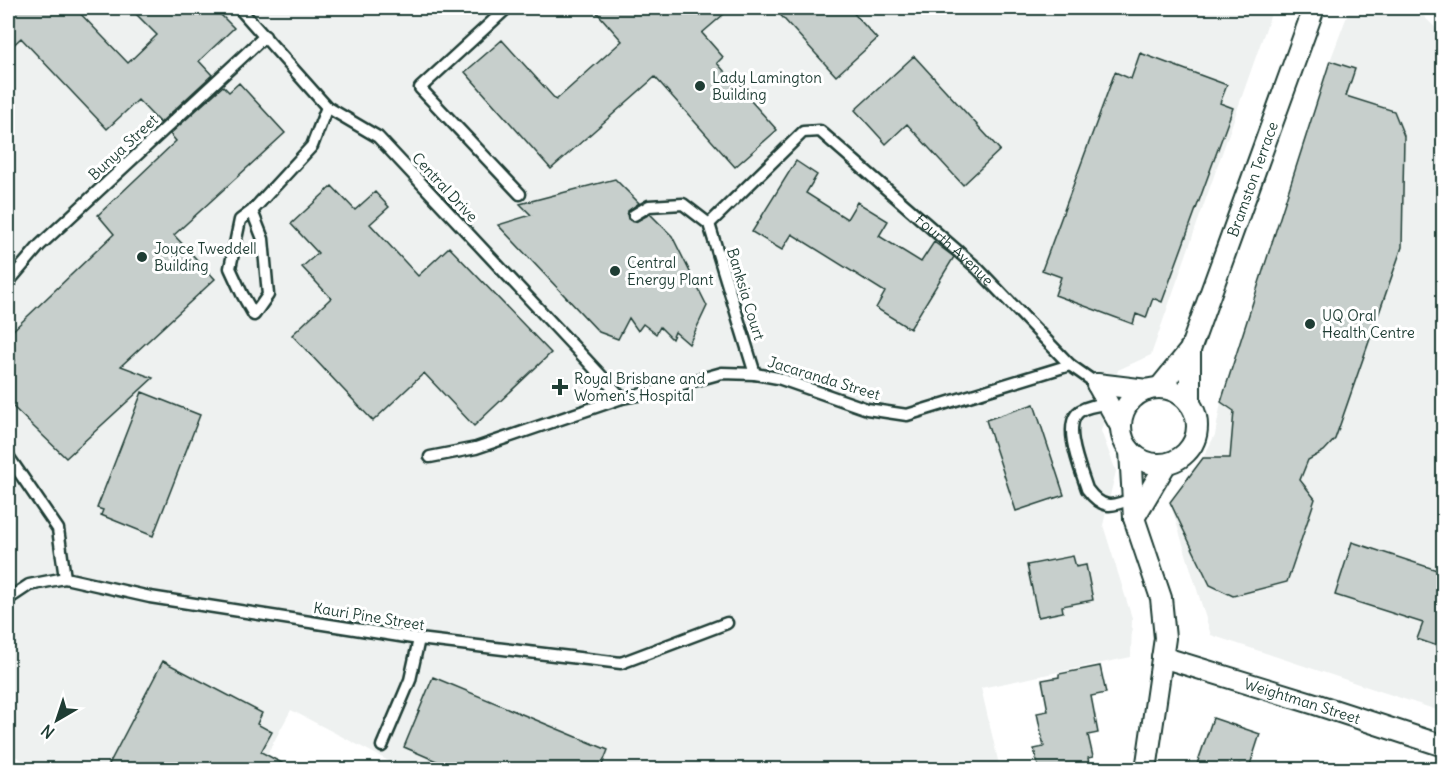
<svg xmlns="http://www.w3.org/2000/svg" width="1451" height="777" font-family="Delius,sans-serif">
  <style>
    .built { fill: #eef1f0 }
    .building { fill: #c7cfcc; stroke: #1f3d34; stroke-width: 1.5 }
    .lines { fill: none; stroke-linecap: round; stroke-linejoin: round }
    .service-casing { stroke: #1f3d34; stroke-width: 15 }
    .minor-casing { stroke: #1f3d34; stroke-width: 24 }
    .service { stroke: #fff; stroke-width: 10 }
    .minor { stroke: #fff; stroke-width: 20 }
    .poi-dot { fill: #1f3d34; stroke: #fff; stroke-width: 2 }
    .labels { text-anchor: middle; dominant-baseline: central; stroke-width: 6; stroke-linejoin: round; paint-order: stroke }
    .poi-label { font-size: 15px; fill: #1f3d34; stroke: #fff; text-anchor: start }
    .street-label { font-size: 15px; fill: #1f3d34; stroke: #fff }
  </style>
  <rect width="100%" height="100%" fill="#fff"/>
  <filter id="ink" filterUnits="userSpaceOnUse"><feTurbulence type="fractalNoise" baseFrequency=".0167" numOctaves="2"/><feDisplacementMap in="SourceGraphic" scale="12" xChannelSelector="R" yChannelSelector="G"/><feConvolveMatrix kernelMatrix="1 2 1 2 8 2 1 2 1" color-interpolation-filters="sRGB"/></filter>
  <g filter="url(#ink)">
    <!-- built -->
    <path class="built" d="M 8,8 L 1273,8 L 1151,355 L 1118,370 L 1101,431 L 1116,471 L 1103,525 L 1132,618 L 1131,657 L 981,688 L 1000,769 L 404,769 L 291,710 L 259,769 L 38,769 L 8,752 Z
      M 1350,8 L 1415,8 L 1444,36 L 1443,712 L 1211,635 L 1170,502 L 1203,458 L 1215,435 L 1221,402 L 1330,61 Z"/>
    <!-- building -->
    <path class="building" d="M 8,8 L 75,8 L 128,63 L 157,35 L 130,8 L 214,8 L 234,28 L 199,61 L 212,75 L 160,123 L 138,100 L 107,129 L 21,38 L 8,50 Z
      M 593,8 L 731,8 L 702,33 L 723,57 L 717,63 L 777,130 L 735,167 L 655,77 L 551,169 L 465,72 L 502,40 L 556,100 L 622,41 Z
      M 774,8 L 849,8 L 877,39 L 836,76 Z
      M 1140,53 L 1227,85 L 1220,103 L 1233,108 L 1162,302 L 1153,298 L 1146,318 L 1136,314 L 1133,324 L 1055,295 L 1061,277 L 1042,270 L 1115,72 L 1131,79 Z
      M 914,56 L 1000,150 L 963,185 L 907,124 L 886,144 L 855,110 Z
      M 1330,61 L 1355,69 L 1346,96 L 1394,111 L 1404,136 L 1402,247 L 1335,439 L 1324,451 L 1308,460 L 1300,480 L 1315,499 L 1287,582 L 1233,596 L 1210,585 L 1170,502 L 1203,458 L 1230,458 L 1234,411 L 1221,402 Z
      M 239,83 L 285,133 L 174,235 L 215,279 L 121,366 L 153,378 L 66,458 L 8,402 L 8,366 L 15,360 L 8,350 L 8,335 L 114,234 L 98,215 L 176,141 L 170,134 L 223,86 L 229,92 Z
      M 796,161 L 817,175 L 806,193 L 847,219 L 857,202 L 888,221 L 879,236 L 921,262 L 934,242 L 954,257 L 910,329 L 876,308 L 885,292 L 792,234 L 782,250 L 752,232 Z
      M 615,179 L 639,203 L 628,211 L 628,219 L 635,222 L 650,214 L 672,236 L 707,306 L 689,344 L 675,332 L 672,339 L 660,327 L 656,334 L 643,324 L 638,331 L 629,318 L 618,339 L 599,332 L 498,225 L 531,215 L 520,204 Z
      M 332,186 L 355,210 L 375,192 L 389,207 L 370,224 L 418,276 L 449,247 L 551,353 L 474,426 L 424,373 L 373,421 L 292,335 L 331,298 L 302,267 L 318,253 L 291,224 Z
      M 142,392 L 200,415 L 153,536 L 101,515 L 103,510 L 97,508 Z
      M 1034,404 L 1064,495 L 1016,511 L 986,420 Z
      M 1352,542 L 1443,572 L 1443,648 L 1417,639 L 1423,623 L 1335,595 Z
      M 1073,556 L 1076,567 L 1086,565 L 1093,600 L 1062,606 L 1063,612 L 1038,617 L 1027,565 Z
      M 163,661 L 262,713 L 257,724 L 272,732 L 261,752 L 295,770 L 106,770 Z
      M 1100,666 L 1106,693 L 1091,696 L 1098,733 L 1088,735 L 1093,757 L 1088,758 L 1090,770 L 1039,770 L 1034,749 L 1044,747 L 1037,713 L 1048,711 L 1042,680 L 1059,677 L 1059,674 Z
      M 433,677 L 608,750 L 600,770 L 457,770 L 404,747 Z
      M 1213,718 L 1260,734 L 1249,768 L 1239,765 L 1238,770 L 1214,770 L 1197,764 Z"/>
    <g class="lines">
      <!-- service casing -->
      <g class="service-casing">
        <g id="service">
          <path d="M 239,8 L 327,107 L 378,137 L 622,398"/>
          <path d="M 507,8 L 420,88 L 520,194"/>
          <path d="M 252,211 L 263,239 L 268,295 L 254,315 L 242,294 L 230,268 L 240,220 L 252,211 L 312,146 L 327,107"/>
          <path d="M 634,215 L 649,206 L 683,204 L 709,224 L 755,374"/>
          <path id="s1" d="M 709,224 L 803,132 L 820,131 L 977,268 L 1070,365 L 1097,384"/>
          <path d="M 8,285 L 11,279 L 40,245 L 265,36"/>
          <path d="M 1108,404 C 1099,405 1089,405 1080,411 C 1061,424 1081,470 1087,489 C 1102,509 1111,508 1133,498"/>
          <path d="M 8,456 L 58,529 L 65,578"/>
          <path d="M 430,457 L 476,448 L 622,398 L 654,392 L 722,373 L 755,374 L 778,378 L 867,409 L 907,415 L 1070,365"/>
          <path d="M 8,599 L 29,585 L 65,578 L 150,597 L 419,639 L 621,663 L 727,623"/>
          <path d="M 382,746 L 410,680 L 419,639"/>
        </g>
      </g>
      <!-- minor casing -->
      <g class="minor-casing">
        <g id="minor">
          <path d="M 1190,350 L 1190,404"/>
          <path d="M 1097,384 L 1147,390"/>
          <path d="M 1097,384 L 1121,427"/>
          <path id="s2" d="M 1159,388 L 1190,350 L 1314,8"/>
          <circle cx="1159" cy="426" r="38"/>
          <path d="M 1130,451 L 1134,518 L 1161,598 L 1165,638 L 1146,770"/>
          <path d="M 1134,518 L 1166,464"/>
          <path id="s3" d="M 1162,657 L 1315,704 L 1444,746"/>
        </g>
      </g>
      <!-- service -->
      <use href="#service" class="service"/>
      <!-- minor -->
      <use href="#minor" class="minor"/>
    </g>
  </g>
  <!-- markers -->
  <g class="poi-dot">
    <circle cx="700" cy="86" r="6"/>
    <circle cx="142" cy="257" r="6"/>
    <circle cx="615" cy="271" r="6"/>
    <circle cx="1310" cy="324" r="6"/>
    <path d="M557 378h6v6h6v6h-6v6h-6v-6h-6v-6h6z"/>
  </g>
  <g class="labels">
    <!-- poi labels -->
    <g class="poi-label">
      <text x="712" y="77">Lady Lamington<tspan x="712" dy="17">Building</tspan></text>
      <text x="154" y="248">Joyce Tweddell<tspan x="154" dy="17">Building</tspan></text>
      <text x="627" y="262">Central<tspan x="627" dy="17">Energy Plant</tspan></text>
      <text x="1322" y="315">UQ Oral<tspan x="1322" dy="17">Health Centre</tspan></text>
      <text x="574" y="378">Royal Brisbane and<tspan x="574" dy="17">Women’s Hospital</tspan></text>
    </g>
    <!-- street labels -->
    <g class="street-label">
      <text transform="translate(123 147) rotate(-43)">Bunya Street</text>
      <text stroke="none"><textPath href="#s2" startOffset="231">Bramston Terrace</textPath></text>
      <text transform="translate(445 187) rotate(47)">Central Drive</text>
      <text stroke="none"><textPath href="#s1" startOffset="328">Fourth Avenue</textPath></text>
      <text transform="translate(746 294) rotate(73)">Banksia Court</text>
      <text transform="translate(824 378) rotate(17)">Jacaranda Street</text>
      <text transform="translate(369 616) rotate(9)">Kauri Pine Street</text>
      <text stroke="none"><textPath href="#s3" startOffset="147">Weightman Street</textPath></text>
    </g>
  </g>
  <!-- margin -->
  <rect width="1451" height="777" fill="none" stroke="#fff" stroke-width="30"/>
  <rect x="15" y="15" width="1421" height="747" fill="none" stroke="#1f3d34" stroke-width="2" filter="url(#ink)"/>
  <!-- north arrow -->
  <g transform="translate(57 720) rotate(219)" stroke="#ffffff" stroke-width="4.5" paint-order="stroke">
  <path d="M0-4.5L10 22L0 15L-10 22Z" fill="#1f3d34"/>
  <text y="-9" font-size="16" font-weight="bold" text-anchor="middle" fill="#1f3d34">N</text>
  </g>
</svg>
